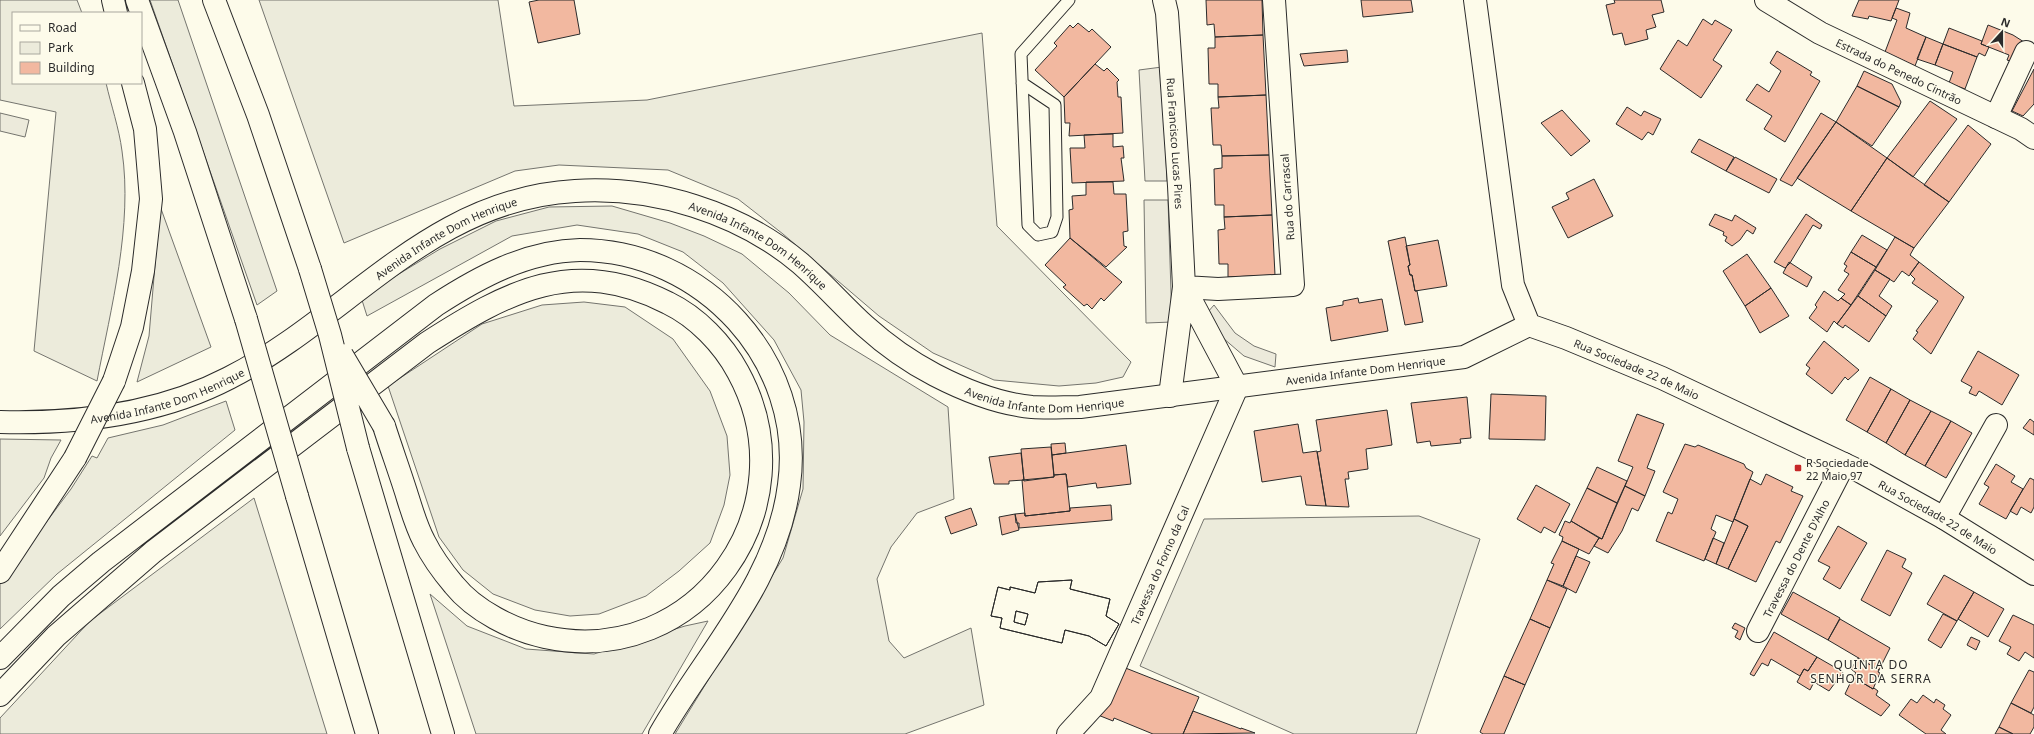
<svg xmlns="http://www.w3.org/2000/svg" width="2034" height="734" font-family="'Noto Sans',sans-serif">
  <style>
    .green { fill: #ecebdb; stroke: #74746e }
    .parking { fill: #eceadb; stroke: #74746e }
    .building { fill: #f2b8a0; stroke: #2b2b2b; fill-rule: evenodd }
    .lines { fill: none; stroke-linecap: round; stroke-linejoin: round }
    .service-casing { stroke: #2b2b2b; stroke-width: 13 }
    .minor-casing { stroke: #2b2b2b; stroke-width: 24 }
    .tertiary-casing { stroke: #2b2b2b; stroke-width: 24 }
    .motorway-casing { stroke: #2b2b2b; stroke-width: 24 }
    .service { stroke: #fdfbea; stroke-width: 11 }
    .minor { stroke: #fdfbea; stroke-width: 22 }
    .tertiary { stroke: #fdfbea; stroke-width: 22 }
    .motorway { stroke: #fdfbea; stroke-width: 22 }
    .motorway-bridge-casing { stroke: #2b2b2b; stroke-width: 24; stroke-linecap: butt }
    .motorway-bridge { stroke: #fdfbea; stroke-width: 22 }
    .poi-dot { fill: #c62828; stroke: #fdfbea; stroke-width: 1.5 }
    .labels { text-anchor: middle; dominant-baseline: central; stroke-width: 3; stroke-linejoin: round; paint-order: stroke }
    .street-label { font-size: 11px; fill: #2b2b2b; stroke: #fdfbea }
    .poi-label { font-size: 11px; fill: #2b2b2b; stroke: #fdfbea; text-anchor: start }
    .neighbourhood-label { font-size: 12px; letter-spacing: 1px; fill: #2b2b2b; stroke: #fdfbea }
  </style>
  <rect width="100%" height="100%" fill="#fdfbea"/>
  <!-- green -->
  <path class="green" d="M 0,0 L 77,0 L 82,13 L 13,13 L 13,83 L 106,83 C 111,105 119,128 122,151 C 133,225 111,308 97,381 L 34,351 L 56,112 L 0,100 Z
    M 150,0 L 178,0 L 277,291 L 257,305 Z
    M 259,0 L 498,0 L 514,106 L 647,100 L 982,33 L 997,226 L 1131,362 L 1123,377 L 1096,383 L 1059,386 L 994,380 L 933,353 L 879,316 L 783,234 L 738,199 L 668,170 L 559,165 L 515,171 L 344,243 Z
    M 160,206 L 211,347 L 137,382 L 149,336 Z
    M 612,206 L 670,223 L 704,236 L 742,254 L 789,293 L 830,335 L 948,407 L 954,499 L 917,513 L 891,547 L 877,579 L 889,641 L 904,658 L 971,628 L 984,705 L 905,734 L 675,734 L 783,558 L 803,489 L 804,422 L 801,390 L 774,340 L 723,283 L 683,252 L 638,234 L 577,225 L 512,236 L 367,316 L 361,297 L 440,249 L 496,221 L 549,207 Z
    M 584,302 L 625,307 L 673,339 L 710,391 L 727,436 L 730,475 L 724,505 L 710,543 L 679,571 L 646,596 L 599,614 L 570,616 L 535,610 L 493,594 L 463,570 L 439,537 L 388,386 L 482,324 L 542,305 Z
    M 226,401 L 235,430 L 57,574 L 0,629 L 0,584 L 71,489 L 92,456 L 97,458 L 108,438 L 163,425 Z
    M 0,439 L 61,440 L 51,458 L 44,478 L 0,536 Z
    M 254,498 L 327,734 L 0,734 L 0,718 L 90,621 Z
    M 1419,516 L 1480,539 L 1416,734 L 1294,734 L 1140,666 L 1204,519 Z
    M 430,594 L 467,626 L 526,649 L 594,654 L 685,626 L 708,621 L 642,734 L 476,734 Z"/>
  <!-- parking -->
  <path class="parking" d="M 1162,67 L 1167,181 L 1145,181 L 1139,70 Z
    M 0,113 L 29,120 L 25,137 L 0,131 Z
    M 1144,200 L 1168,200 L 1172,322 L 1146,323 Z
    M 1214,305 L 1235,333 L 1254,346 L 1276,354 L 1275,367 L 1244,356 L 1223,338 L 1207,313 Z"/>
  <!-- building -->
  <path class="building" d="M 539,0 L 574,0 L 580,34 L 538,43 L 529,2 Z
    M 1206,0 L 1262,0 L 1263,35 L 1215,37 L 1214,24 L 1207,25 Z
    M 1361,0 L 1411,0 L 1413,12 L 1363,17 Z
    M 1614,0 L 1661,0 L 1664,12 L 1652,15 L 1656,27 L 1646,30 L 1648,39 L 1625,45 L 1622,33 L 1613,35 L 1606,5 L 1615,3 Z
    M 1859,0 L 1899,0 L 1891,21 L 1869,16 L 1868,19 L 1852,16 Z
    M 1896,8 L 1910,13 L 1906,28 L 1926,37 L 1915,66 L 1885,52 L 1897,20 L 1892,18 Z
    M 1703,19 L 1712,25 L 1715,20 L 1732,30 L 1713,60 L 1722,66 L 1701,98 L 1660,69 L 1678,40 L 1687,46 Z
    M 1078,23 L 1089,32 L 1092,29 L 1111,47 L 1064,97 L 1035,70 L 1057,46 L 1054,43 L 1070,25 L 1073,28 Z
    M 1988,25 L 2013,35 L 2024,42 L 2016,63 L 2007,60 L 2009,55 L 1981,44 Z
    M 1949,28 L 1982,41 L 1981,44 L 1989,47 L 1985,56 L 1979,53 L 1977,57 L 1943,44 Z
    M 1263,35 L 1266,95 L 1218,97 L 1218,84 L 1209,84 L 1208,48 L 1215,48 L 1215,37 Z
    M 1926,37 L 1943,44 L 1935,65 L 1917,59 Z
    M 1943,44 L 1977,57 L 1965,89 L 1949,83 L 1953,72 L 1935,65 Z
    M 1347,50 L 1348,62 L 1304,66 L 1300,54 Z
    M 1777,51 L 1812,72 L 1810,75 L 1820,81 L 1785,142 L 1764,129 L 1772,116 L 1746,100 L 1757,84 L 1769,92 L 1781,71 L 1770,63 Z
    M 1095,64 L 1104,71 L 1107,68 L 1119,80 L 1117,82 L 1118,97 L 1121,97 L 1123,133 L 1069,136 L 1070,123 L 1065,123 L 1064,97 Z
    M 2034,69 L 2034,104 L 2023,116 L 2012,111 Z
    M 1864,71 L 1892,84 L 1901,102 L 1899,107 L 1857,86 Z
    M 1857,86 L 1899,107 L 1872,146 L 1836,122 Z
    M 1266,95 L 1269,155 L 1222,156 L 1221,145 L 1213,145 L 1211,108 L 1219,108 L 1218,97 Z
    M 1930,101 L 1957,119 L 1913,177 L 1887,158 Z
    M 1627,107 L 1641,116 L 1644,111 L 1661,119 L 1653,135 L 1648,132 L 1642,140 L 1616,124 Z
    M 1562,110 L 1590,141 L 1571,156 L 1541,123 Z
    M 1821,113 L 1836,122 L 1792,186 L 1780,180 Z
    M 1836,122 L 1887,158 L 1851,211 L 1797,178 Z
    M 1968,125 L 1991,144 L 1949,202 L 1924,185 Z
    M 1113,134 L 1113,147 L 1123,146 L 1124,158 L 1121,158 L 1124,181 L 1072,183 L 1070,148 L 1085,148 L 1084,135 Z
    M 1699,139 L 1734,157 L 1726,171 L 1691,152 Z
    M 1269,155 L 1272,215 L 1224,217 L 1224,205 L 1215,205 L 1214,169 L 1222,168 L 1222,156 Z
    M 1735,157 L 1777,179 L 1769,193 L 1726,171 Z
    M 1887,158 L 1949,202 L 1914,248 L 1851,211 Z
    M 1594,179 L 1613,216 L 1568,238 L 1552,207 L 1569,199 L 1566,193 Z
    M 1086,182 L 1113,182 L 1114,194 L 1126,194 L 1128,231 L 1123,232 L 1124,246 L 1127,247 L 1106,267 L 1070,238 L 1069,210 L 1073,209 L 1072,196 L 1086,195 Z
    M 1715,214 L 1732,221 L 1735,215 L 1756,228 L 1753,234 L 1747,230 L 1740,240 L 1732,246 L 1725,241 L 1727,237 L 1723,235 L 1724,232 L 1709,225 Z
    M 1806,214 L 1822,225 L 1820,229 L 1813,225 L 1790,263 L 1785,268 L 1774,262 Z
    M 1272,215 L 1275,275 L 1228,277 L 1228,264 L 1219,264 L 1218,230 L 1225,229 L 1224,217 Z
    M 1862,235 L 1887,250 L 1876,267 L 1851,252 Z
    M 1405,237 L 1410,265 L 1408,266 L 1410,275 L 1412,275 L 1415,291 L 1417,291 L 1423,322 L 1405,325 L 1388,241 Z
    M 1895,237 L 1914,248 L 1910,255 L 1919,262 L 1909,276 L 1902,271 L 1894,282 L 1875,270 Z
    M 1070,238 L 1122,282 L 1104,301 L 1101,298 L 1092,309 L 1087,304 L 1084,306 L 1063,287 L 1066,285 L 1045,265 Z
    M 1438,240 L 1447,286 L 1415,291 L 1412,275 L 1410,275 L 1408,266 L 1410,265 L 1406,246 Z
    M 1851,252 L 1876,267 L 1851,305 L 1841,298 L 1845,294 L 1838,290 L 1849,274 L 1844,271 L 1847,266 L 1844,264 Z
    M 1747,254 L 1771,288 L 1745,306 L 1723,271 Z
    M 1789,262 L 1812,277 L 1807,287 L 1783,273 Z
    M 1919,262 L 1964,297 L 1931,354 L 1913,339 L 1918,332 L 1916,331 L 1938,301 L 1912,283 L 1915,279 L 1910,274 Z
    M 1875,270 L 1890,279 L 1879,296 L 1892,306 L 1886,316 L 1858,296 Z
    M 1771,288 L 1789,316 L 1760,333 L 1745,306 Z
    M 1824,291 L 1838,301 L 1841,298 L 1851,305 L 1837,324 L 1834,321 L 1827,332 L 1809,318 L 1817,307 L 1815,305 Z
    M 1858,296 L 1886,316 L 1869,342 L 1845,325 L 1843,328 L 1837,324 Z
    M 1358,298 L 1359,303 L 1382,299 L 1388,331 L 1331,341 L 1326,308 L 1343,305 L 1343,301 Z
    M 1824,341 L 1859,370 L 1848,380 L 1845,377 L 1832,394 L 1806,374 L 1810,368 L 1806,365 Z
    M 1978,351 L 2019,375 L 2002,405 L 1979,391 L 1976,396 L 1969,393 L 1972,387 L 1961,381 Z
    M 1870,377 L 1891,389 L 1867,432 L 1846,420 Z
    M 1891,389 L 1910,400 L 1886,443 L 1867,432 Z
    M 1491,394 L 1546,396 L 1545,440 L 1489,439 Z
    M 1467,397 L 1471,438 L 1460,439 L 1461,443 L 1431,446 L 1430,441 L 1417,443 L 1411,403 Z
    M 1910,400 L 1931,411 L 1905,455 L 1886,443 Z
    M 1387,410 L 1392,445 L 1366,449 L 1368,469 L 1348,472 L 1349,479 L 1345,479 L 1349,507 L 1326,506 L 1317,452 L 1321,451 L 1316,420 Z
    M 1931,411 L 1951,421 L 1925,466 L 1905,455 Z
    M 1637,414 L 1664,424 L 1647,468 L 1655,471 L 1645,496 L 1625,486 L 1633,467 L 1618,461 Z
    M 2030,419 L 2034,422 L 2034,435 L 2023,428 Z
    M 1951,421 L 1972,433 L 1946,478 L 1925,466 Z
    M 1298,424 L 1303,453 L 1317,451 L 1326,506 L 1306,505 L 1301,476 L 1262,482 L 1254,431 Z
    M 1065,443 L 1066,453 L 1052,455 L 1051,444 Z
    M 1685,444 L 1695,447 L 1698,445 L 1744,464 L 1746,468 L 1753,472 L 1733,522 L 1716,515 L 1711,529 L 1716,532 L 1704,561 L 1656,541 L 1668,512 L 1672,514 L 1678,499 L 1663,492 Z
    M 1126,445 L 1131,484 L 1097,488 L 1096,483 L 1068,487 L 1066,474 L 1054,475 L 1052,455 Z
    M 1051,447 L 1054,477 L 1024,481 L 1021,449 Z
    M 1021,453 L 1024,480 L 1009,481 L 1009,484 L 994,484 L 989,457 Z
    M 1996,464 L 2015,476 L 2011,482 L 2023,489 L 2006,519 L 1979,504 L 1989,487 L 1984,484 Z
    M 1597,467 L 1627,481 L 1617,503 L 1587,488 Z
    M 1066,474 L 1070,511 L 1025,516 L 1022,480 L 1054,477 L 1054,475 Z
    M 1766,474 L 1793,487 L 1791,491 L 1803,496 L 1780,543 L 1776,541 L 1756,582 L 1728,569 L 1748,526 L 1734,519 L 1750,479 L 1761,485 Z
    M 2030,478 L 2034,480 L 2034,507 L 2031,513 L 2021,507 L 2017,515 L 2010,511 Z
    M 1536,485 L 1570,504 L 1555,533 L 1544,527 L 1541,533 L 1517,519 Z
    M 1625,486 L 1645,496 L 1638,511 L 1632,508 L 1622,531 L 1608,553 L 1594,546 L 1599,538 L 1602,539 Z
    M 1587,488 L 1617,503 L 1602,539 L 1571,521 Z
    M 1111,505 L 1112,520 L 1019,528 L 1019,523 L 1016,523 L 1015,514 L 1025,513 L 1025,516 L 1070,511 L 1070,508 Z
    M 971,508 L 977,525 L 951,534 L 945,517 Z
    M 1015,514 L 1019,530 L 1002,535 L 999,517 Z
    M 1734,519 L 1748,526 L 1728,569 L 1716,564 Z
    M 1565,521 L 1570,523 L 1571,521 L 1599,538 L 1589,554 L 1562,541 L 1563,537 L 1559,535 Z
    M 1838,526 L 1867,543 L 1840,589 L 1823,579 L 1830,567 L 1818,561 Z
    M 1713,538 L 1724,543 L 1716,564 L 1705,559 Z
    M 1562,541 L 1579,549 L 1563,586 L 1547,580 L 1554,564 L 1551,563 Z
    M 1887,550 L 1906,559 L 1902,567 L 1912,573 L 1890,616 L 1861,600 Z
    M 1576,556 L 1590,562 L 1576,593 L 1563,586 Z
    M 1944,575 L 1974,592 L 1957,621 L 1927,604 Z
    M 1072,580 L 1070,589 L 1110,599 L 1106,616 L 1119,624 L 1106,646 L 1089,636 L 1065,630 L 1062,643 L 1000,628 L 1002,618 L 991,616 L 998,587 L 1010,590 L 1010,587 L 1035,593 L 1038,582 ZM 1016,611 L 1028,614 L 1025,625 L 1014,622 Z
    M 1072,580 L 1070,589 L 1110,599 L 1106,616 L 1119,624 L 1106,646 L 1089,636 L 1065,630 L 1062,643 L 1000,628 L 1002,618 L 991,616 L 998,587 L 1010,590 L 1010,587 L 1035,593 L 1038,582 Z
    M 1547,580 L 1567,589 L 1550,628 L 1530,619 Z
    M 1793,592 L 1840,618 L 1828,640 L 1781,614 Z
    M 1974,592 L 2004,609 L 1988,637 L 1958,619 Z
    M 1016,611 L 1028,614 L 1025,625 L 1014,622 Z
    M 1943,614 L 1957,621 L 1941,648 L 1928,640 Z
    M 2013,615 L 2034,625 L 2034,658 L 2025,652 L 2019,661 L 2007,654 L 2011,647 L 1999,641 Z
    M 1530,619 L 1550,628 L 1525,685 L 1504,676 Z
    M 1840,619 L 1890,648 L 1879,670 L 1828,640 Z
    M 1735,623 L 1745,628 L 1740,640 L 1735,637 L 1738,631 L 1732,628 Z
    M 1774,632 L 1817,657 L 1808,671 L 1804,669 L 1800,676 L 1771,659 L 1768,666 L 1762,663 L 1754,676 L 1750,674 Z
    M 1971,637 L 1980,641 L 1976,650 L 1967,645 Z
    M 1817,657 L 1843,672 L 1829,691 L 1814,682 L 1810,690 L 1797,682 L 1804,669 L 1808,671 Z
    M 1858,658 L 1879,670 L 1878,672 L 1880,673 L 1873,689 L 1853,677 L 1856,673 L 1851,669 Z
    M 1123,667 L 1199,697 L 1183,734 L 1153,734 L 1114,718 L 1113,721 L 1098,715 Z
    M 2029,670 L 2034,672 L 2034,707 L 2031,713 L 2011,703 Z
    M 1504,676 L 1525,685 L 1504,734 L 1483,734 L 1480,732 Z
    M 1853,677 L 1873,689 L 1874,688 L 1878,691 L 1876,695 L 1890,705 L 1881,716 L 1845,694 Z
    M 1923,695 L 1934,703 L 1936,699 L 1945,705 L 1943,709 L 1951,715 L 1941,730 L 1946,734 L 1926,734 L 1899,715 L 1911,699 L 1917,703 Z
    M 2011,703 L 2034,715 L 2034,727 L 2030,734 L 2013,734 L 1999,727 Z
    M 1193,711 L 1241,729 L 1241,728 L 1255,733 L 1183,734 Z
    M 1999,727 L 2013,734 L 1995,734 Z"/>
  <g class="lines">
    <!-- service casing -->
    <g class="service-casing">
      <path id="service" d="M 1022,83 L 1055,105 L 1057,217 L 1052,232 L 1038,235 L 1028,225 L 1021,54 L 1069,0"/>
    </g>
    <!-- minor casing -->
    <g class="minor-casing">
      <g id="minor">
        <path id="s1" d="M 1164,0 L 1167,13 L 1179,186 L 1184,287 L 1218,289 L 1293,285 L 1274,0"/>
        <path id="s2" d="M 1766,0 L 1820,33 L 2021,129 L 2034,138"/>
        <path d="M 1996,117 L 2026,52"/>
        <path d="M 1944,518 L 1996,425"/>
        <path id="s3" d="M 1758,631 L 1844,464"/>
        <path id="s4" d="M 1068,734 L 1101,698 L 1237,387 L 1184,287 L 1170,396"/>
      </g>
    </g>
    <!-- tertiary casing -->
    <g class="tertiary-casing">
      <g id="tertiary">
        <path id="s5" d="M 1475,0 L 1513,285 L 1529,325 L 1566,338 L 1662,378 L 1861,472 L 1944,518 L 2034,574"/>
        <path id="s6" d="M 0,422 C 78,424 158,415 229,378 C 349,317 429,199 575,191 C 654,186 739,212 800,263 C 823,283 843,306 865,326 C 886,345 910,362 935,375 C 964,390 999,404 1032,407 C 1048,408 1064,407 1080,407 L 1464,357 L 1529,325"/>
      </g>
    </g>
    <!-- motorway casing -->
    <g class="motorway-casing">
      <path id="motorway" d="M 113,0 L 116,13
        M 137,0 L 185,132 L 246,319
        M 214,0 L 258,115 L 310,269
        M 114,381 L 132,327 L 143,271 L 151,199 L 145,129 L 133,83
        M 358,448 L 443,734
        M 297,496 L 367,734
        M 0,572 L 75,458
        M 0,658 L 61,596 L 101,562 L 436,305 C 479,277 527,251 580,250 C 703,250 806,361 789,485 C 777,581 707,652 660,734
        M 0,695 L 56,636 L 153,552 L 427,343 C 508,291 574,255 668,303 C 697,317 723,344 738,372 C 812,507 698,670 545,637 C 513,630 475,611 454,585 C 443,572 432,557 424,541 C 416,526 411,508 406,492 C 399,470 391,448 384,426"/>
    </g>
    <!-- service -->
    <use href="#service" class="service"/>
    <!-- minor -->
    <use href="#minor" class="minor"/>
    <!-- tertiary -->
    <use href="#tertiary" class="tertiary"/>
    <!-- motorway -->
    <use href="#motorway" class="motorway"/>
    <!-- motorway-bridge casing -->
    <g class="motorway-bridge-casing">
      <path id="motorway-bridge" d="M 310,269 L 330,335 L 358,448
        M 246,319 L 297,496
        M 342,355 L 384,426
        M 75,458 L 114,381"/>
    </g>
    <!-- motorway-bridge -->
    <use href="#motorway-bridge" class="motorway-bridge"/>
  </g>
  <!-- markers -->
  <rect class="poi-dot" x="1794" y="464" width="8" height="8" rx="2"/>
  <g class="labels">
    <!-- street labels -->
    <g class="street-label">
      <text stroke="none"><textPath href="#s2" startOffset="151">Estrada do Penedo Cintrão</textPath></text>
      <text stroke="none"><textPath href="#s1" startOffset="144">Rua Francisco Lucas Pires</textPath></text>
      <text transform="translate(1287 197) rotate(-94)">Rua do Carrascal</text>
      <text stroke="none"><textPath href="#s6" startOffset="495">Avenida Infante Dom Henrique</textPath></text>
      <text stroke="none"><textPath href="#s6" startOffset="831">Avenida Infante Dom Henrique</textPath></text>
      <text stroke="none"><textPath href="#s5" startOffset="447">Rua Sociedade 22 de Maio</textPath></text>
      <text stroke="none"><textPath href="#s6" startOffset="1491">Avenida Infante Dom Henrique</textPath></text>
      <text stroke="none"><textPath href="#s6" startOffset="171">Avenida Infante Dom Henrique</textPath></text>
      <text stroke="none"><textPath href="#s6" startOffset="1167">Avenida Infante Dom Henrique</textPath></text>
      <text stroke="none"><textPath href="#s5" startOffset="783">Rua Sociedade 22 de Maio</textPath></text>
      <text stroke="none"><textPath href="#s3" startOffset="82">Travessa do Dente D'Alho</textPath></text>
      <text stroke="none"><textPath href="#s4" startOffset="194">Travessa do Forno da Cal</textPath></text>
    </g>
    <!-- poi labels -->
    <g class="poi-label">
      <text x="1806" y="462">R Sociedade<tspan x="1806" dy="13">22 Maio 97</tspan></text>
    </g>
    <!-- neighbourhood labels -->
    <g class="neighbourhood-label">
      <text x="1871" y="664">QUINTA DO<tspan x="1871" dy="14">SENHOR DA SERRA</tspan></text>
    </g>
  </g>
  <!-- legend -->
  <rect x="12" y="12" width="130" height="72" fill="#fdfbea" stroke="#a9a89e"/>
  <rect x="20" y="25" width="20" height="6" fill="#fdfbea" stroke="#a9a89e"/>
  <text x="48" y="32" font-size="12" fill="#2b2b2b">Road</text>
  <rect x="20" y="42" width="20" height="12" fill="#ecebdb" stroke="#a9a89e"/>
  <text x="48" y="52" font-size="12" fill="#2b2b2b">Park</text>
  <rect x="20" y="62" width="20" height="12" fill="#f2b8a0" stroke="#a9a89e"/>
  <text x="48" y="72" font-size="12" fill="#2b2b2b">Building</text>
  <!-- north arrow -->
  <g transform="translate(2002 32) rotate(21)" stroke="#fdfbea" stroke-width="3" paint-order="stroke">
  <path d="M0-3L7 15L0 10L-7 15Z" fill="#2b2b2b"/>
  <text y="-6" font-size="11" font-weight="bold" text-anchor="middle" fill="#2b2b2b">N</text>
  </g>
</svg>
